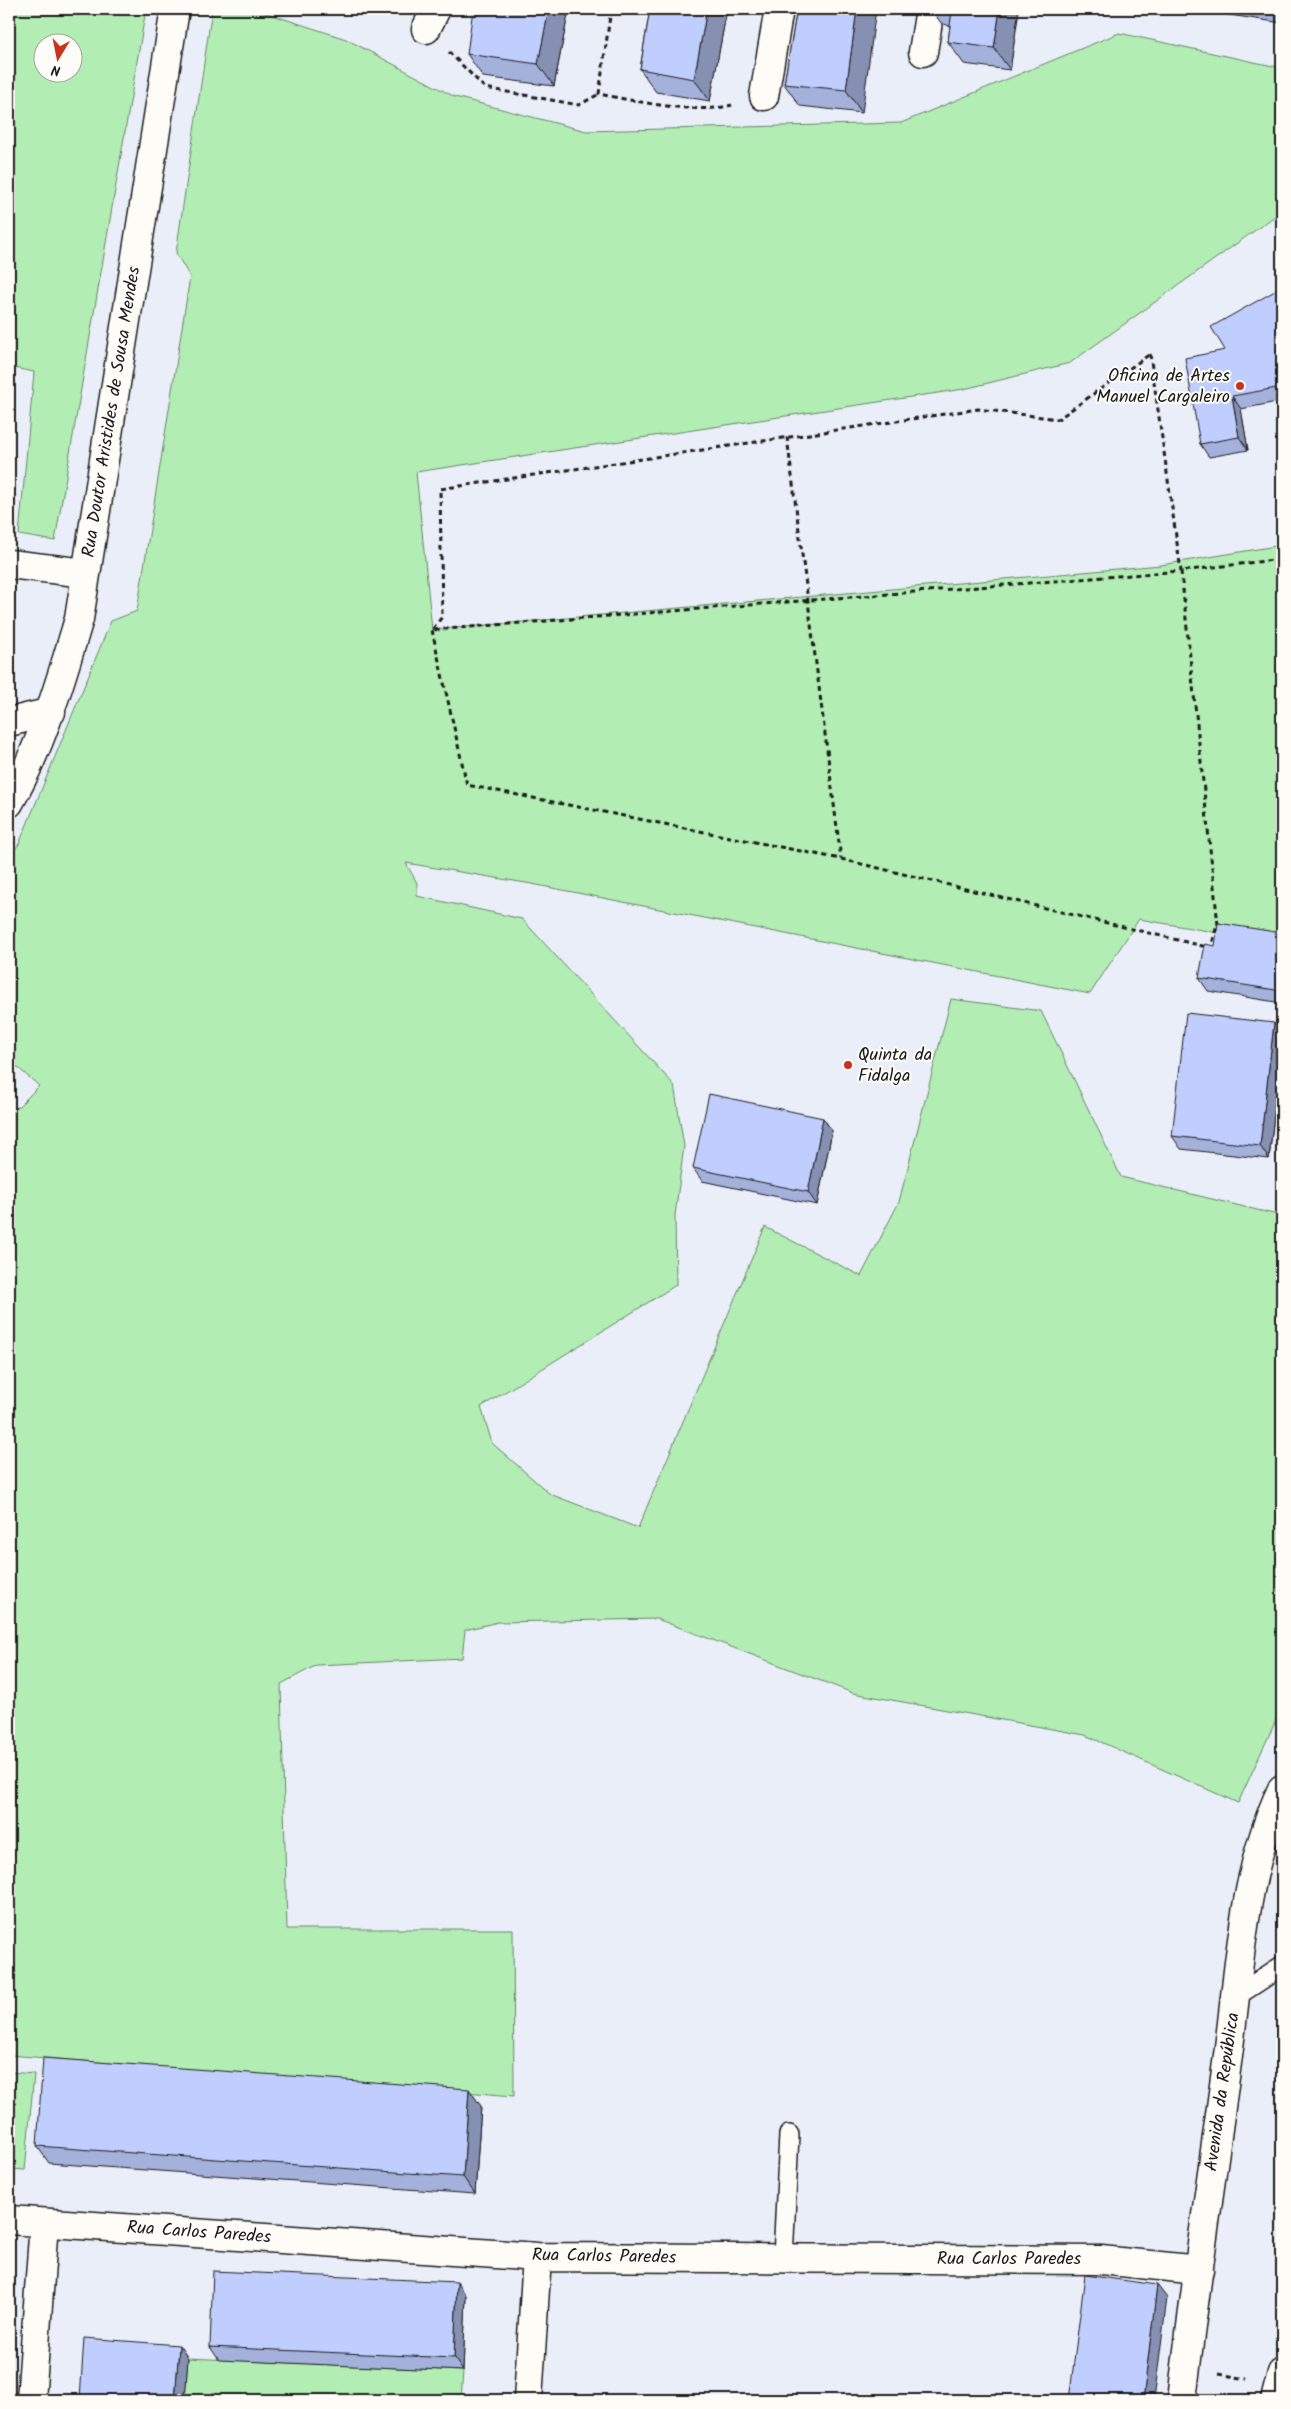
<svg xmlns="http://www.w3.org/2000/svg" width="1291" height="2409" font-family="Kalam,sans-serif">
  <style>
    .green { fill: #b2eeb3; stroke: #678568; fill-rule: evenodd }
    .lines { fill: none; stroke-linecap: round; stroke-linejoin: round }
    .lane-casing { stroke: #1c1c1c; stroke-width: 22 }
    .street-casing { stroke: #1c1c1c; stroke-width: 31 }
    .primary-casing { stroke: #1c1c1c; stroke-width: 31 }
    .path { stroke: #1c1c1c; stroke-width: 3; stroke-dasharray: 5 4; stroke-linecap: butt }
    .lane { stroke: #fdfcf7; stroke-width: 19 }
    .street { stroke: #fdfcf7; stroke-width: 28 }
    .primary { stroke: #fdfcf7; stroke-width: 28 }
    .wall { fill: #a4b1db; stroke: #1c1c1c }
    .shaded-wall { fill: #8690b2; stroke: #1c1c1c }
    .building { fill: #bfceff; stroke: #1c1c1c }
    .poi-dot { fill: #c8321e; stroke: #fdfcf7; stroke-width: 2 }
    .labels { text-anchor: middle; dominant-baseline: central; stroke-width: 4; stroke-linejoin: round; paint-order: stroke }
    .poi-label { font-size: 18px; fill: #1c1c1c; stroke: #fdfcf7; text-anchor: end }
    .street-label { font-size: 18px; fill: #1c1c1c; stroke: #fdfcf7 }
  </style>
  <rect width="100%" height="100%" fill="#eaeef9"/>
  <filter id="ink" filterUnits="userSpaceOnUse"><feTurbulence type="fractalNoise" baseFrequency=".02" numOctaves="2"/><feDisplacementMap in="SourceGraphic" scale="10" xChannelSelector="R" yChannelSelector="G"/><feConvolveMatrix kernelMatrix="1 2 1 2 8 2 1 2 1" color-interpolation-filters="sRGB"/></filter>
  <g filter="url(#ink)">
    <!-- green -->
    <path class="green" d="M 9,9 L 146,9 L 55,541 L 19,535 L 34,372 L 9,367 ZM 42,42 L 72,42 L 72,72 L 42,72 Z
      M 212,9 L 254,9 L 346,39 L 455,97 L 586,131 L 901,123 L 1119,33 L 1282,68 L 1282,211 L 1070,363 L 964,389 L 416,472 L 432,630 L 1161,565 L 1282,545 L 1282,944 L 1139,919 L 1090,994 L 532,884 L 406,863 L 417,883 L 417,896 L 522,919 L 674,1085 L 684,1146 L 675,1215 L 676,1285 L 481,1407 L 492,1443 L 550,1494 L 638,1528 L 765,1227 L 861,1276 L 899,1202 L 951,999 L 1041,1011 L 1121,1177 L 1282,1216 L 1282,1707 L 1238,1803 L 1085,1735 L 853,1693 L 657,1619 L 498,1622 L 465,1630 L 462,1658 L 317,1665 L 281,1684 L 287,1929 L 513,1929 L 514,2096 L 9,2055 L 9,1116 L 39,1086 L 9,1060 L 9,857 L 19,844 L 111,621 L 137,611 L 190,277 L 176,253 Z
      M 9,2072 L 34,2074 L 25,2170 L 9,2169 Z
      M 188,2358 L 463,2371 L 461,2400 L 185,2400 Z"/>
    <g class="lines">
      <!-- lane casing -->
      <g class="lane-casing">
        <path id="lane" d="M 1236,1996 L 1282,1966
          M 783,2258 L 789,2135"/>
      </g>
      <!-- street casing -->
      <g class="street-casing">
        <path id="street" d="M 426,29 L 436,9
          M 923,52 L 930,9
          M 764,96 L 779,9
          M 9,564 L 86,573
          M 9,722 L 51,712
          M 9,803 C 42,746 60,682 79,619 L 175,9
          M 9,2220 L 537,2257 L 1101,2260 L 1199,2270
          M 31,2400 L 44,2223
          M 528,2400 L 537,2257
          M 1182,2400 C 1195,2285 1213,2170 1228,2055 C 1240,1965 1243,1872 1282,1789"/>
      </g>
      <!-- primary casing -->
      <g class="primary-casing">
        <path id="primary" d="M 1275,2400 L 1282,2373"/>
      </g>
      <!-- path -->
      <path class="path" d="M 611,9 L 599,94 C 636,101 696,115 732,105
        M 449,52 L 485,88 L 579,105 L 599,94
        M 1150,354 L 1181,571 L 432,630 L 442,617 L 440,489 L 978,409 L 1058,419 Z
        M 787,437 L 841,859
        M 432,630 L 467,785 L 841,859 L 1211,948 L 1217,925
        M 1218,925 L 1181,571 L 1282,559
        M 1219,2374 L 1247,2379"/>
      <!-- lane -->
      <use href="#lane" class="lane"/>
      <!-- street -->
      <use href="#street" class="street"/>
      <!-- primary -->
      <use href="#primary" class="primary"/>
    </g>
    <!-- wall -->
    <path class="wall" d="M 569,9 L 554,86 L 483,77 L 467,54 Z
      M 650,9 L 727,9 L 710,101 L 656,92 L 640,69 Z
      M 797,9 L 862,113 L 800,106 L 784,84 Z
      M 931,9 L 1019,9 L 1010,70 L 964,64 L 948,42 L 950,26 L 941,23 Z
      M 1190,9 L 1282,9 L 1282,23 Z
      M 1282,287 L 1282,401 L 1241,409 L 1248,450 L 1209,457 L 1200,444 L 1225,350 Z
      M 1282,933 L 1282,1003 L 1208,991 L 1199,978 L 1215,946 Z
      M 1274,1023 L 1282,1035 L 1282,1044 L 1269,1159 L 1181,1149 L 1172,1136 Z
      M 823,1118 L 832,1131 L 817,1205 L 702,1181 L 693,1168 Z
      M 481,2106 L 475,2194 L 49,2163 L 37,2146 Z
      M 466,2295 L 463,2371 L 219,2360 L 210,2347 Z"/>
    <!-- shaded-wall -->
    <path class="shaded-wall" d="M 549,9 L 569,9 L 554,86 L 538,64 Z
      M 707,9 L 727,9 L 710,101 L 694,79 Z
      M 857,9 L 876,9 L 862,113 L 846,90 Z
      M 1000,9 L 1019,9 L 1010,70 L 994,48 Z
      M 1232,396 L 1241,409 L 1248,450 L 1239,437 Z
      M 1274,1023 L 1282,1035 L 1282,1044 L 1269,1159 L 1260,1146 Z
      M 823,1118 L 832,1131 L 817,1205 L 808,1192 Z
      M 469,2089 L 481,2106 L 475,2194 L 463,2177 Z
      M 457,2282 L 466,2295 L 463,2371 L 454,2358 Z
      M 1157,2285 L 1167,2298 L 1154,2400 L 1143,2400 Z
      M 179,2345 L 188,2358 L 185,2400 L 175,2400 Z"/>
    <!-- building -->
    <path class="building" d="M 473,9 L 549,9 L 538,64 L 467,54 Z
      M 650,9 L 707,9 L 694,79 L 640,69 Z
      M 797,9 L 857,9 L 846,90 L 784,84 Z
      M 948,9 L 1000,9 L 994,48 L 948,42 L 952,10 Z
      M 1282,287 L 1282,387 L 1232,396 L 1239,437 L 1200,444 L 1185,358 L 1225,350 L 1211,327 Z
      M 1218,923 L 1282,933 L 1282,991 L 1199,978 L 1205,944 L 1215,946 Z
      M 1186,1013 L 1274,1023 L 1260,1146 L 1172,1136 Z
      M 709,1094 L 823,1118 L 808,1192 L 693,1168 Z
      M 1282,1129 L 1282,1141 L 1281,1140 Z
      M 43,2058 L 469,2089 L 463,2177 L 37,2146 Z
      M 213,2271 L 457,2282 L 454,2358 L 210,2347 Z
      M 1085,2275 L 1157,2285 L 1143,2400 L 1069,2400 Z
      M 84,2338 L 179,2345 L 175,2400 L 80,2400 Z"/>
  </g>
  <!-- markers -->
  <g class="poi-dot">
    <circle cx="1240" cy="386" r="5"/>
    <circle cx="848" cy="1065" r="5"/>
  </g>
  <g class="labels">
    <!-- poi labels -->
    <g class="poi-label">
      <text x="1230" y="376">Oficina de Artes<tspan x="1230" dy="21">Manuel Cargaleiro</tspan></text>
      <text x="858" y="1055" text-anchor="start">Quinta da<tspan x="858" dy="21">Fidalga</tspan></text>
    </g>
    <!-- street labels -->
    <g class="street-label">
      <text transform="translate(112 412) rotate(-81)">Rua Doutor Aristides de Sousa Mendes</text>
      <text transform="translate(1223 2092) rotate(-82)">Avenida da República</text>
      <text transform="translate(199 2233) rotate(4)">Rua Carlos Paredes</text>
      <text transform="translate(604 2257) rotate(1)">Rua Carlos Paredes</text>
      <text x="1009" y="2259">Rua Carlos Paredes</text>
    </g>
  </g>
  <!-- margin -->
  <rect width="1291" height="2409" fill="none" stroke="#fdfcf7" stroke-width="30"/>
  <rect x="15" y="15" width="1261" height="2379" fill="none" stroke="#1c1c1c" stroke-width="2" filter="url(#ink)"/>
  <!-- north arrow -->
  <g transform="translate(58 58) rotate(190)"><circle r="24" fill="#fdfcf7" stroke="#a3a29f"/>
  <path d="M0-4L9 19L0 12L-9 19Z" fill="#c8321e"/>
  <text y="-8" font-size="14" font-weight="bold" text-anchor="middle" fill="#1c1c1c">N</text>
  </g>
</svg>
